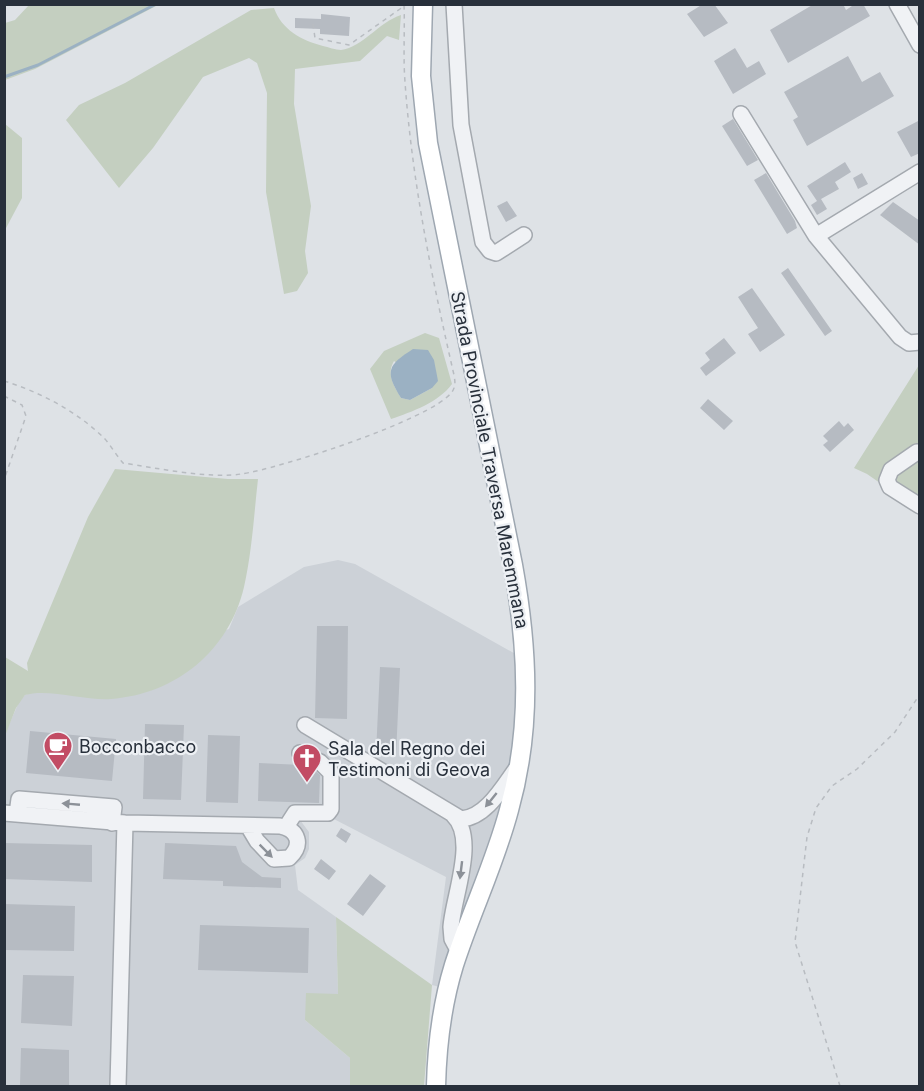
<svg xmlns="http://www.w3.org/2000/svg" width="924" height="1091" font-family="Inter,sans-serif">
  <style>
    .built { fill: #ccd1d7 }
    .green { fill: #c4cfc0; fill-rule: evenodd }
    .water { fill: #9bb1c3 }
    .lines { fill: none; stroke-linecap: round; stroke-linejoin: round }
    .stream { stroke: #9bb1c3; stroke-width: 3 }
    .building { fill: #b6bbc2 }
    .minor-casing { stroke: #a4a9af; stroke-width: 18 }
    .major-casing { stroke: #9ea7b1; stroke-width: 21 }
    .path { stroke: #b8bcc1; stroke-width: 1.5; stroke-dasharray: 4.5 4.5; stroke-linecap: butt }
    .minor { stroke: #f0f2f5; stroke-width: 15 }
    .major { stroke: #fff; stroke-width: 18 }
    .oneway { fill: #8c9198 }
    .labels { text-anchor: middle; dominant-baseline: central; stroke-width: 4.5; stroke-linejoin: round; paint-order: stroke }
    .street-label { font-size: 18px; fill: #28303b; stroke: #edf0f4 }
    .poi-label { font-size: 18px; fill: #28303b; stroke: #edf0f4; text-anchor: start }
  </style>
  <rect width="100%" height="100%" fill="#dee2e6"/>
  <!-- built -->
  <path class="built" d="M 338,560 L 355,564 L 519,656 L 517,725 L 507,794 L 440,987 L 432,985 L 446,877 L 330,817 L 300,820 L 309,832 L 309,849 L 305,858 L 295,865 L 298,890 L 336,917 L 338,994 L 305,1020 L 350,1058 L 350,1086 L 5,1086 L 4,736 L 19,702 L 25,695 L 229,629 L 238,607 L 304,567 Z"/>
  <!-- green -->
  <path class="green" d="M 29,5 L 29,4 L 158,5 L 35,69 L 5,80 L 5,23 L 15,20 Z
    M 274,8 C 282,30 301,40 323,46 C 328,47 336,50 341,50 C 363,47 379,22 401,15 L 399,40 L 387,36 L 360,61 L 295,69 L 294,104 L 311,206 L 305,251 L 308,273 L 297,291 L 284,294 L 266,192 L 267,93 L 257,63 L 249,58 L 203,77 L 153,148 L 119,188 L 66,120 L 79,105 L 125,83 L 251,10 Z
    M 5,124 L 22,138 L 22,198 L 5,230 Z
    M 425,333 L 439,338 L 452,384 C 439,402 412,412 391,419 L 370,369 L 384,351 ZM 394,361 L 432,388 L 410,400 L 401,398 C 394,386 386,374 394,361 Z
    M 919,365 L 919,510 L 867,474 L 854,468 Z
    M 115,469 L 228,479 L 258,479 C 254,514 252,552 244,587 C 229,651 176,694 111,699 C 86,701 48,688 25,695 L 16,708 L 5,736 L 5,657 L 28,671 L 27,663 L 88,517 Z
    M 336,917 L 432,985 L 424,1086 L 350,1086 L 350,1058 L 305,1020 L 306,993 L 338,994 Z"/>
  <!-- water -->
  <path class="water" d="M 413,349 L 428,350 L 434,360 L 438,381 L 432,388 L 410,400 L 401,398 C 384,371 388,365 413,349 Z"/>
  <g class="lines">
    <!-- stream -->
    <path class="stream" d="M 4,77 L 38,65 L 156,4"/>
  </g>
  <!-- building -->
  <path class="building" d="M 703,4 L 714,4 L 728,23 L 704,37 L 687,14 Z
    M 814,4 L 843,4 L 846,10 L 855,4 L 863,4 L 870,16 L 788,63 L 770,30 Z
    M 321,14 L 350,17 L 349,36 L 320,34 L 320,29 L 295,28 L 295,18 L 321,19 Z
    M 735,48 L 747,68 L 759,61 L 766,74 L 733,94 L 714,61 Z
    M 848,56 L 862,82 L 880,72 L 894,96 L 807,146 L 793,120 L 798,117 L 784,92 Z
    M 733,119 L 758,160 L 747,166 L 722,126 Z
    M 920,120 L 920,153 L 911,157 L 897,132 Z
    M 845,162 L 851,172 L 835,182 L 839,189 L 821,199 L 827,209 L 817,215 L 811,205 L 817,201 L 807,186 Z
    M 766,173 L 795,221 L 797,228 L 787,234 L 754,180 Z
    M 862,173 L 868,184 L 858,189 L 853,178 Z
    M 507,201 L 517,216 L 506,222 L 497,206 Z
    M 893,202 L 920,221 L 920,245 L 880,215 Z
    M 788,268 L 832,331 L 825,336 L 781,273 Z
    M 752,288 L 785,335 L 760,352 L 748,334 L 758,328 L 738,297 Z
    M 724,338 L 736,353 L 706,376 L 700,368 L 710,360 L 705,353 Z
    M 708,399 L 733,421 L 724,430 L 700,408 Z
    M 839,421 L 844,427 L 848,423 L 854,430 L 830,452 L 823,445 L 828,441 L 823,436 Z
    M 317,626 L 348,626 L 347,719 L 315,718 Z
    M 380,667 L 400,668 L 396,755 L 376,754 Z
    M 145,724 L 184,725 L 181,800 L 143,799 Z
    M 30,731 L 116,739 L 112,781 L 26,773 Z
    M 208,735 L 240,736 L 238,803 L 206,802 Z
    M 259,763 L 302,765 L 314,770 L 320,775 L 319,803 L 258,801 Z
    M 341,828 L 351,834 L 346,843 L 336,836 Z
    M 4,843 L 92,845 L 92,882 L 4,879 Z
    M 165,843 L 236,846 L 242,862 L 262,877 L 281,878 L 281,888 L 223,886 L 223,881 L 163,879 Z
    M 321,859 L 336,871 L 329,880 L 314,869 Z
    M 370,874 L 386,886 L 363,916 L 347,904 Z
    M 4,904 L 75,906 L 74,951 L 4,950 Z
    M 200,925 L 309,928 L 308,973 L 198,970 Z
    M 23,975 L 74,976 L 72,1026 L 21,1023 Z
    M 21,1048 L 69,1050 L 69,1086 L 20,1085 Z"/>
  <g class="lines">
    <!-- minor casing -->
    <g class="minor-casing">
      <path id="minor" d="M 454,4 L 461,125 L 483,242 L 490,251 L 496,253 L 524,235
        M 897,4 L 920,45
        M 741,114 L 816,236 L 900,337 L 909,343 L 920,342
        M 816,236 L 920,172
        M 917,452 L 891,470 L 887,480 L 890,487 L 920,506
        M 305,725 L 461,819 C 487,818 505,783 519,765
        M 4,813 L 125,823 L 280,826 C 299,830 303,845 289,858 L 274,859 L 257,841 L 248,826
        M 17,814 L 19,799 L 114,807 L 112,823
        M 453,815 C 478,838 453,897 451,927 L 452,939 L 459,952
        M 286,827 L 295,813 L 328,813 L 331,809 L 331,773 L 320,762 L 300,753
        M 118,1086 L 125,823"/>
    </g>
    <!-- major casing -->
    <g class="major-casing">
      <path id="major" d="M 423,4 L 421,76 L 428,143 L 513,565 C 528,648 532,728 509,810 C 495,863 471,912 454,965 C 442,1004 437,1045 436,1086"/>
    </g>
    <!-- path -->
    <path class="path" d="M 313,24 L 315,38 L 349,45 L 407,4
      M 4,381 C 40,392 76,411 103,437 C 110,444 116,455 123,463 C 157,468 208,479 241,474 C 278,469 431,420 452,392 C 456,386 455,381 454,375 C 432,279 412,181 405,82 C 403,56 405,30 404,4
      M 4,396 L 22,405 L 26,416 L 4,480
      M 840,1086 L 795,942 L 807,837 L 816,808 L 832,786 L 857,769 L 895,732 L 920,694"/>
    <!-- minor -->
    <use href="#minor" class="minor"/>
    <!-- major -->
    <use href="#major" class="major"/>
  </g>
  <!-- one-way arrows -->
  <defs><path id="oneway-solid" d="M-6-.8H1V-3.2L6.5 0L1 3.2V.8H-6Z" transform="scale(1.5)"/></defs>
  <g class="oneway">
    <use href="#oneway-solid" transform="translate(491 800) rotate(129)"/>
    <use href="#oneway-solid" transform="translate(71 804) rotate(-175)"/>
    <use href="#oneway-solid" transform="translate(266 851) rotate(45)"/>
    <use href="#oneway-solid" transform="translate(461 870) rotate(97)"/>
  </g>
  <!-- icons -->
  <defs>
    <g id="cafe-pin" transform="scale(1.5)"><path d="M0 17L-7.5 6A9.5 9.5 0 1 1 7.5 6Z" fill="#c24c64" stroke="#edf0f4"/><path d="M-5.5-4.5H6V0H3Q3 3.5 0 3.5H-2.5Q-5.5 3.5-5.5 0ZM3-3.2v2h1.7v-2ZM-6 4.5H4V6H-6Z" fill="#fff"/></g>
    <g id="church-pin" transform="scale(1.5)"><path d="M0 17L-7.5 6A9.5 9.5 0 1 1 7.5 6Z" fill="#c24c64" stroke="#edf0f4"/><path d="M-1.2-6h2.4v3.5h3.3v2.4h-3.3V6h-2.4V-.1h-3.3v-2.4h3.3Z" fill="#fff"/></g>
  </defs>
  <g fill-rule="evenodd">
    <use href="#cafe-pin" x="58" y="746"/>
    <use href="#church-pin" x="307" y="758"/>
  </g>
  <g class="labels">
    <!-- street labels -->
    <g class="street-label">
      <text transform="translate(490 460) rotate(79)">Strada Provinciale Traversa Maremmana</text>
    </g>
    <!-- poi labels -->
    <g class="poi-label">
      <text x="79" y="746">Bocconbacco</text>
      <text x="328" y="748">Sala del Regno dei<tspan x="328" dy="21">Testimoni di Geova</tspan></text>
    </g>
  </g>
  <!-- border -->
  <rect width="924" height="1091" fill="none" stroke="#28303b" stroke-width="12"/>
</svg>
